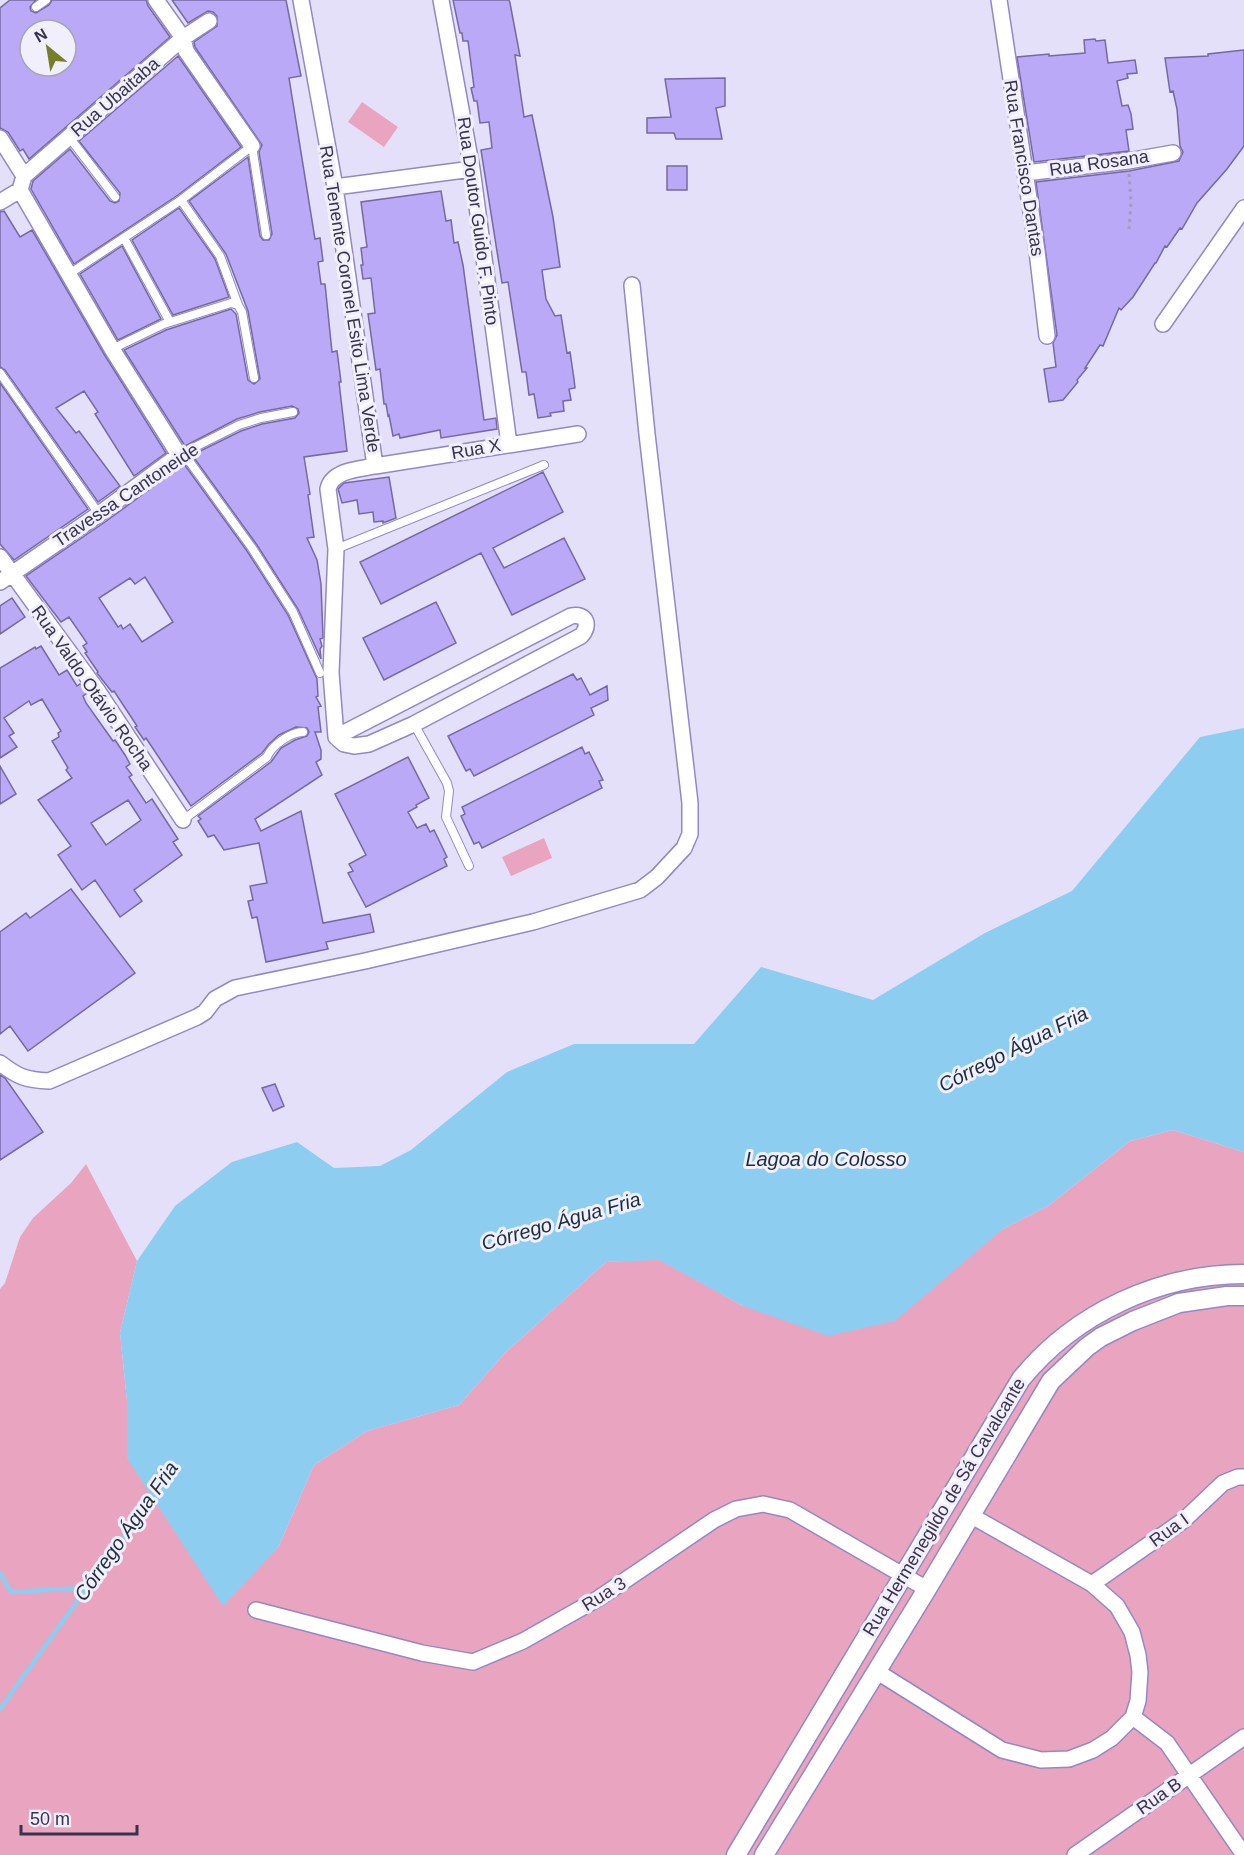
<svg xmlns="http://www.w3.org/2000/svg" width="1244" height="1855" font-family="Helvetica,sans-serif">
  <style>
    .green { fill: #e9a5c0 }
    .water { fill: #8dcdf0 }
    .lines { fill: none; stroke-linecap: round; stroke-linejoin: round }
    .stream { stroke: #8dcdf0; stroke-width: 4.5 }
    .building { fill: #b9a9f6; stroke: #7669a2; stroke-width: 1.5; fill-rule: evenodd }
    .service-casing { stroke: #9488c3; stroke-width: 10 }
    .minor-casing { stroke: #9488c3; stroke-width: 18 }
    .tertiary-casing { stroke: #9488c3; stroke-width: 21 }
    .path { stroke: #a09cb6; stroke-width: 3; stroke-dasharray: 3 4.5; stroke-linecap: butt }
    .service { stroke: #fff; stroke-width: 8 }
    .minor { stroke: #fff; stroke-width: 15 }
    .tertiary { stroke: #fff; stroke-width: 18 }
    .labels { text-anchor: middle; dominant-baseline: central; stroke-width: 6; stroke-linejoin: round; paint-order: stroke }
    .street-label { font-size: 18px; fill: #38334c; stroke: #f1effc }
    .water-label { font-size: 20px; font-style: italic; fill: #1a2e3a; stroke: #f1effc }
  </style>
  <rect width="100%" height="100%" fill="#e4e0fa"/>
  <!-- green -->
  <path class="green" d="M 362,102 L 398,127 L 384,147 L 348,122 Z
    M 544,838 L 552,858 L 511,876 L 502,857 Z
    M 1173,1130 L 1244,1152 L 1244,1855 L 0,1855 L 0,1289 L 5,1283 L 20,1237 L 33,1218 L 71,1183 L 86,1164 L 137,1261 L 120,1333 L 127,1401 L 127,1458 L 278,1548 L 314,1465 L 367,1431 L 459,1405 L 505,1353 L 606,1262 L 659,1259 L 743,1306 L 1003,1229 L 1048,1206 L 1130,1141 Z"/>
  <!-- water -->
  <path class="water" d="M 1244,728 L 1244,1152 L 1173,1130 L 1130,1141 L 1048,1206 L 1003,1229 L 895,1321 L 828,1336 L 743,1306 L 659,1260 L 606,1262 L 505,1353 L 459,1405 L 367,1431 L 314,1465 L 278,1548 L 223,1606 L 127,1458 L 127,1401 L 120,1333 L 137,1261 L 175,1206 L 232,1162 L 297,1142 L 334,1168 L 380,1166 L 411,1150 L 507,1072 L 574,1044 L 694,1044 L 761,967 L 873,1000 L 985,933 L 1072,891 L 1200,737 Z"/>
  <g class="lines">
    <!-- stream -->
    <path class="stream" d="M 0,1573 L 11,1592 L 85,1588
      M 0,1709 L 154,1494"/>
  </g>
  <!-- building -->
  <path class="building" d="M 10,0 L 36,0 L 30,7 L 31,11 L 36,13 L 49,5 L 52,0 L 146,0 L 148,6 L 170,37 L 29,159 L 23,149 L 20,151 L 8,132 L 0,128 L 0,8 ZM 30,30 L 66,30 L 66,66 L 30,66 Z
    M 172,0 L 286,0 L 301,76 L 289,78 L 315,239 L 320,238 L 323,261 L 318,262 L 321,284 L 325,284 L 332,352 L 337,351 L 341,382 L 339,382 L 347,451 L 304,457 L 310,494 L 308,495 L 314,537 L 307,538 L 317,560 L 321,584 L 323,638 L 320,639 L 322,646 L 320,649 L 321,659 L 298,609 L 257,545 L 192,455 L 241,431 L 262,424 L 295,418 L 299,413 L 298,409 L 292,406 L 260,412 L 237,419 L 185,446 L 124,350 L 166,330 L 231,309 L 236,314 L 248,380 L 254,384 L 260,379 L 248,311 L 226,254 L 189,201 L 248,157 L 260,236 L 263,240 L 269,240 L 272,234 L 259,152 L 262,145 L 195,47 L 194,42 L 217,26 L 217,16 L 213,12 L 208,11 L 188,23 Z
    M 453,0 L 509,0 L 510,3 L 520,56 L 515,55 L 524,117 L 532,115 L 553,217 L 560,267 L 542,270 L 546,299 L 555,316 L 561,315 L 567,353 L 570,352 L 574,379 L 575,388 L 569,389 L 571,400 L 563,401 L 564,411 L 550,413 L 551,416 L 538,418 L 534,394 L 529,395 L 526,372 L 522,372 L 508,282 L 502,283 L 481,150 L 492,148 L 489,122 L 480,123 L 477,101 L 474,101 L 471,88 L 474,87 L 468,41 L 463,41 L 462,33 L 460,33 Z
    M 1095,39 L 1096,41 L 1105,40 L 1108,63 L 1135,60 L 1137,73 L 1127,74 L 1128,78 L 1117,81 L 1122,106 L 1128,105 L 1131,114 L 1133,129 L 1126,130 L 1129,151 L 1034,162 L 1017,57 L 1049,54 L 1049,56 L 1085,53 L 1084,40 Z
    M 1244,50 L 1244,146 L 1227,169 L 1197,203 L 1182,229 L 1180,228 L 1167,247 L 1165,246 L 1156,263 L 1155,263 L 1133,297 L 1121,310 L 1119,308 L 1103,346 L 1100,345 L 1085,368 L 1087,368 L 1077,380 L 1078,382 L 1063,400 L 1049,402 L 1044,369 L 1056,367 L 1053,343 L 1057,335 L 1036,182 L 1129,171 L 1179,161 L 1183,152 L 1180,146 L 1177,109 L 1173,91 L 1170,92 L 1165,58 L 1208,56 L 1208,54 Z
    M 178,56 L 241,147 L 178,195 L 74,264 L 31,189 L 33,181 L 70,149 L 110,201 L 115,203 L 119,201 L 120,193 L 79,141 Z
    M 725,78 L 725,106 L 716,108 L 722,139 L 676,139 L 674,133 L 647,133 L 647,118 L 671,117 L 665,79 Z
    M 667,166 L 687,166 L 687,190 L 667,190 Z
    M 441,191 L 446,221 L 451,220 L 454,243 L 458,242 L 463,265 L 484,420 L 496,418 L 497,429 L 441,438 L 440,430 L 400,438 L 399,434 L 393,436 L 389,415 L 388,416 L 386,404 L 384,404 L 380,369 L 376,370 L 368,314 L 375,313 L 371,278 L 363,279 L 361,265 L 363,265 L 361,248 L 367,247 L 361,202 Z
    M 179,208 L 215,259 L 229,297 L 173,315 L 132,240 Z
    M 4,211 L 20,237 L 32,230 L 104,354 L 166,453 L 134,476 L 95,414 L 98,412 L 84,391 L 56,408 L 76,433 L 79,431 L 120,486 L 98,502 L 5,370 L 0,367 L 0,212 Z
    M 122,246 L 161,319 L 118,340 L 80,274 Z
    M 0,383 L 88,509 L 14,560 L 0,544 Z
    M 184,464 L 247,551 L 288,615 L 317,679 L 318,696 L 316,697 L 321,706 L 318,707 L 321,732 L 315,732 L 321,750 L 321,759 L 316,762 L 322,775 L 255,819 L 261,831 L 301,811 L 323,923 L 370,914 L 374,932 L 326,942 L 328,949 L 266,962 L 257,917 L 252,918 L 248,901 L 253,900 L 250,886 L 267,883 L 259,843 L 224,850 L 214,835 L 208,837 L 198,821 L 201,819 L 198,816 L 271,762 L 281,748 L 295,740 L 307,736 L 309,732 L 307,728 L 296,727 L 279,735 L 269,744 L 262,753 L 191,806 L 146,738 L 144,740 L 135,727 L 137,726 L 114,691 L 112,692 L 97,673 L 98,672 L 85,653 L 87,652 L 83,646 L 87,643 L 69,617 L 61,622 L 26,576 L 105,522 ZM 145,577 L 173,622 L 142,642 L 130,624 L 123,629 L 121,625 L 118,627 L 99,598 L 130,578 L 135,584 Z
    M 543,472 L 563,512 L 493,548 L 504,568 L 564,538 L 585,579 L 512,615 L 481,553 L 381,604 L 360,562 Z
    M 389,477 L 396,518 L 383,523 L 383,521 L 374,522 L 373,512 L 359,514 L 357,500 L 342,503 L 338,489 L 344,483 Z
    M 12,598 L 25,617 L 0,634 L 0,606 Z
    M 436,602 L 456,643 L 384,680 L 363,638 Z
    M 41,646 L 59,675 L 67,670 L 77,686 L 80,684 L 87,693 L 83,696 L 86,703 L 113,741 L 115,740 L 125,755 L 130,764 L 126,767 L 132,775 L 129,777 L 146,803 L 152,799 L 178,839 L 173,842 L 182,855 L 134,890 L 142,901 L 120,917 L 95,880 L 82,890 L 58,855 L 71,846 L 38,800 L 72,778 L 66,770 L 68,768 L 52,741 L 59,737 L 58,733 L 61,731 L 42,699 L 31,705 L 29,701 L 4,718 L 14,733 L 9,736 L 17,747 L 0,758 L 0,668 L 35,647 L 36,649 ZM 128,800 L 141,820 L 106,845 L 91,823 Z
    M 573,674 L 577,680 L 581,678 L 590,695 L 607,686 L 608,700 L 591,708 L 594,715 L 474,776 L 470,769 L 466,771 L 448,736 Z
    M 582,747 L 585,754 L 589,752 L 603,780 L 599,781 L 602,788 L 482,848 L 479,842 L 474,844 L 461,816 L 465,814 L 462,807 Z
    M 408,757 L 429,798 L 416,805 L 417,807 L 408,812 L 417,828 L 426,824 L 430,832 L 434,830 L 447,857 L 444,859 L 447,866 L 366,907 L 348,873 L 353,871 L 349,864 L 366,855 L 335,794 Z
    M 0,766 L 16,794 L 0,804 Z
    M 71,889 L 135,973 L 28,1051 L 10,1026 L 0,1034 L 0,932 L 26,913 L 30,918 Z
    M 0,1075 L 5,1078 L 43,1132 L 0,1160 Z
    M 275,1084 L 284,1106 L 273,1111 L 262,1088 Z"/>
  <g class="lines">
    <!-- service casing -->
    <g class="service-casing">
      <path id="service" d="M 36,7 L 46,0
        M 69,137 L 115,197
        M 252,146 L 266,235
        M 181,200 L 220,256 L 238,305
        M 124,238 L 170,322
        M 69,274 L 181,200 L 252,146
        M 112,349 L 164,324 L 231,303 L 238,305 L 242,312 L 254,378
        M 0,373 L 99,514
        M 179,455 L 187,458 L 252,548 L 293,612 L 320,673
        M 179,455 L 239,425 L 261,418 L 293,412
        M 336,549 L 544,465
        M 414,724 L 447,783 L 449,791 L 446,817 L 469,866
        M 183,820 L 267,757 C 272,745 291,732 303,732"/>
    </g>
    <!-- minor casing -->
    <g class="minor-casing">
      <path id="minor" d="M 156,0 L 183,38 L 186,51 L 252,146
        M 301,0 L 335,187 L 375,466 C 360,469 332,470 328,489 L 336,549 L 331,673 L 336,737 L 344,744 L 354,746 L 369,744 L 414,724 L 581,636 C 591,625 586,613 571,616 L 336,737
        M 441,0 L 472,169 L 509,444
        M 999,0 L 1037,251 L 1047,336
        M 0,138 L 24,176 L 20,190 L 112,349 L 179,455 L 99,514 L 0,582
        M 1025,173 L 1128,161 L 1173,153
        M 24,176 L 183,38 L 209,21
        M 335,187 L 472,169
        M 0,202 L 20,190
        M 1163,324 L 1244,208
        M 375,466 L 578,434
        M 0,557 L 97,690 L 183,820
        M 0,1063 C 18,1077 26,1080 49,1081 L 197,1017 L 205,1012 L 215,999 L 235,988 L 365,961 L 533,922 L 640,890 L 657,877 L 684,848 L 690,834 L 690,803 L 647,434 L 632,285
        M 1092,1584 L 1184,1520 L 1223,1483 L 1238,1477 L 1244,1477
        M 256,1610 L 422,1653 L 473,1662 L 523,1641 L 599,1598 L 714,1520 L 736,1509 L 763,1504 L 790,1510 L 927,1589
        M 876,1671 L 1002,1750 L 1041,1760 L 1069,1759 L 1093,1750 L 1112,1738 L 1133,1717 L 1138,1701 L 1140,1672 L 1138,1655 L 1132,1632 L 1117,1606 L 1092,1584 L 970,1515
        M 1133,1717 L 1167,1743 L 1244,1855
        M 1075,1855 L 1244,1737"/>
    </g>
    <!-- tertiary casing -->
    <g class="tertiary-casing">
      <path id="tertiary" d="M 736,1855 L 1021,1379 C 1075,1313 1159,1274 1244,1274
        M 764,1855 L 927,1589 L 1051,1381 L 1087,1347 L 1101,1337 L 1133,1321 L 1179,1303 L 1227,1296 L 1244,1296"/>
    </g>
    <!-- path -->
    <path class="path" d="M 1129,174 L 1131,202 L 1129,229"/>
    <!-- service -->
    <use href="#service" class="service"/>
    <!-- minor -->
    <use href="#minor" class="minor"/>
    <!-- tertiary -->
    <use href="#tertiary" class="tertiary"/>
  </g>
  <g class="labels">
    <!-- street labels -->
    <g class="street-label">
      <text transform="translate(115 97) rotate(-41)">Rua Ubaitaba</text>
      <text transform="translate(1099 163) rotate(-8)">Rua Rosana</text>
      <text transform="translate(1024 168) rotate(81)">Rua Francisco Dantas</text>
      <text transform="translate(478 221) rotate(82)">Rua Doutor Guido F. Pinto</text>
      <text transform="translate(350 299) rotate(81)">Rua Tenente Coronel Esito Lima Verde</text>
      <text transform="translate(476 449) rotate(-10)">Rua X</text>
      <text transform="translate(126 495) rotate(-34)">Travessa Cantoneide</text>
      <text transform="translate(92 688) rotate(55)">Rua Valdo Otávio Rocha</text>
      <text transform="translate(944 1507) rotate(-59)">Rua Hermenegildo de Sá Cavalcante</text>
      <text transform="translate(1169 1530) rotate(-36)">Rua I</text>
      <text transform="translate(604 1594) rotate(-32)">Rua 3</text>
      <text transform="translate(1159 1796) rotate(-35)">Rua B</text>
    </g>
    <!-- water labels -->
    <g class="water-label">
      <text transform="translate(1013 1049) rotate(-27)">Córrego Água Fria</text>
      <text x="826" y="1159">Lagoa do Colosso</text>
      <text transform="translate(561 1221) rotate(-16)">Córrego Água Fria</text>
      <text transform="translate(126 1531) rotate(-55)">Córrego Água Fria</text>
    </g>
  </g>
  <!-- north arrow -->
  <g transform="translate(48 48) rotate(330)"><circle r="28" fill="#f1effc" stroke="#a7a4b6" stroke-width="1.5"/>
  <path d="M0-4.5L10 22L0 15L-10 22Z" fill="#777e28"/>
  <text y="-9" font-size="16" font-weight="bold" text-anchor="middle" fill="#38334c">N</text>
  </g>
  <!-- scale -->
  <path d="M21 1825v9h116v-9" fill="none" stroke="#38334c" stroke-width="3"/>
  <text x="30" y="1825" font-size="18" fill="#38334c" stroke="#f1effc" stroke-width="4.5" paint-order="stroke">50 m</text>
</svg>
